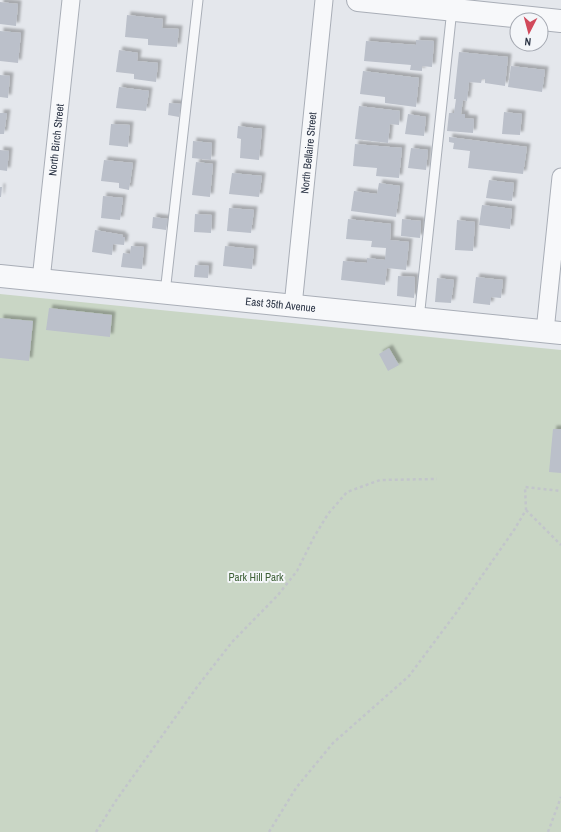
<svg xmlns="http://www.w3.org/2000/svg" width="561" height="832" font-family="'Archivo Narrow',sans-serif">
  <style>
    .green { fill: #c9d6c5 }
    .building { fill: #bbc0ca; filter: url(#shadow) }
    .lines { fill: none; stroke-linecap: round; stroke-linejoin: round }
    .service-casing { stroke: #a9aeb7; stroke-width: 11 }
    .minor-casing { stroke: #a9aeb7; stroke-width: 19 }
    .tertiary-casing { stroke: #a9aeb7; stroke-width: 24 }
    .path { stroke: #c2c5cb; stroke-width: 2.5; stroke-dasharray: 3 3; stroke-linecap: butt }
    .service { stroke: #f7f8fa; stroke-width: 9 }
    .minor { stroke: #f7f8fa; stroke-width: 17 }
    .tertiary { stroke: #f7f8fa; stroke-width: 22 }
    .labels { text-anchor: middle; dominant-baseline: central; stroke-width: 4; stroke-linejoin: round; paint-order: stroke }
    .street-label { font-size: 11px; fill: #2b3445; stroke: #f4f6f9 }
    .park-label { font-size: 11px; fill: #3f6138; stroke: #f4f6f9 }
  </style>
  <defs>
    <filter id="shadow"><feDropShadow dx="3.5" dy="-3.5" stdDeviation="1" flood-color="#0004"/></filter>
  </defs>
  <rect width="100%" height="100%" fill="#e4e7ec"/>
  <!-- green -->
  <path class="green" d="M 0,294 L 561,350 L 561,832 L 0,832 Z"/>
  <!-- building -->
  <path class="building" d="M 0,2 L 18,4 L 16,26 L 0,24 Z
    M 127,15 L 163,19 L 162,28 L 179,29 L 177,47 L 148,45 L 148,39 L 125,37 Z
    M 0,31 L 21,33 L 18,63 L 0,61 Z
    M 416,40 L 434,41 L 432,67 L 422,66 L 422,71 L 410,70 L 411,65 L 364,61 L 366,41 L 416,45 Z
    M 119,50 L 138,53 L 137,61 L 158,63 L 156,82 L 134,79 L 134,74 L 116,72 Z
    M 459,52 L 508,57 L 505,86 L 485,83 L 485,79 L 482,79 L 481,83 L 469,82 L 467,101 L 463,100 L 461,114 L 465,114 L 465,118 L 474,119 L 473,133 L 447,131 L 449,113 L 454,113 L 456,99 L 454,99 Z
    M 511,66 L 545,70 L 542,92 L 508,87 Z
    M 363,71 L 419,78 L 416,107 L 385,103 L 385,97 L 360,94 Z
    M 0,75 L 10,76 L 8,98 L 0,97 Z
    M 119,87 L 149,91 L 146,111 L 116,108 Z
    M 169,103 L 181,104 L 179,117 L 168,115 Z
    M 359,106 L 400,111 L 399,125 L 390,124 L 388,143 L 355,139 Z
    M 504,112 L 522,114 L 520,135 L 502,134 Z
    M 0,113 L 7,113 L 4,134 L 0,134 Z
    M 408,114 L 426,117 L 424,136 L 405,134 Z
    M 111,124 L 130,125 L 128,147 L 109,145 Z
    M 238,126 L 262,129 L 259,160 L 240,158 L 241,139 L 237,138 Z
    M 449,137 L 527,147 L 523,174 L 468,168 L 470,151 L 453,149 L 454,143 L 449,142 Z
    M 193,141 L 212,143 L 211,160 L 192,158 Z
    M 355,144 L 402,148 L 399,178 L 376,176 L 377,168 L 353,166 Z
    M 411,148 L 428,150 L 426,170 L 408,168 Z
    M 0,150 L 9,151 L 7,171 L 0,170 Z
    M 104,160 L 133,163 L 129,190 L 119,188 L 119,183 L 101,181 Z
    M 196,162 L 213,164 L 210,197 L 192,195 Z
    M 232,173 L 262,176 L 259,197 L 229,194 Z
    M 489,180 L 514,183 L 512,201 L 486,198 Z
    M 379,183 L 400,186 L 396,217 L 351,211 L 354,191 L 377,194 Z
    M 0,187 L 2,187 L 1,197 L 0,197 Z
    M 103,196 L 123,198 L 120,220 L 101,218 Z
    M 482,205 L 512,209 L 510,229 L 479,225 Z
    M 229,208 L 254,210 L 251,233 L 227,231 Z
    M 195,214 L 212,215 L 211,233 L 194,232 Z
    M 153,217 L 168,219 L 166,230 L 152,228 Z
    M 348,219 L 391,224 L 390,240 L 409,242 L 406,270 L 387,268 L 385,285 L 341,280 L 343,261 L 367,263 L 367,258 L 385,260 L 386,248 L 371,247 L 372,241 L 346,239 Z
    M 402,219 L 421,221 L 420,238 L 401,236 Z
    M 457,220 L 475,222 L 473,251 L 455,250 Z
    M 95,230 L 123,235 L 122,237 L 125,237 L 124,245 L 113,244 L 112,255 L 92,252 Z
    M 131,246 L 144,247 L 142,269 L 121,267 L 123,253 L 130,254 Z
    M 225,246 L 254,249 L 252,269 L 223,266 Z
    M 195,265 L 209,266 L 208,278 L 194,277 Z
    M 398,276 L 415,277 L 414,298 L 397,296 Z
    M 476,277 L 503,280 L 501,298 L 491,297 L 490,305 L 473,303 Z
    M 437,278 L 454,280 L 451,303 L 435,302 Z
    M 49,308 L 112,315 L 110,337 L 46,330 Z
    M 0,318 L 33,321 L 29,361 L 0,358 Z
    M 389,348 L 399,365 L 388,371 L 379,354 Z
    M 553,429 L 561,429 L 561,473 L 549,472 Z"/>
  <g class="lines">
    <!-- service casing -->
    <g class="service-casing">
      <path id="service" d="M 165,293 L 198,0
        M 419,319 L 452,9"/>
    </g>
    <!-- minor casing -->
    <g class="minor-casing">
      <g id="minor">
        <path id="s1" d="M 41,280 L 71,0"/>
        <path id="s2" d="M 293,306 L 324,0"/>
        <path d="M 545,331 L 561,177"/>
      </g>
    </g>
    <!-- tertiary casing -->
    <g class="tertiary-casing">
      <g id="tertiary">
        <path d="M 358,0 L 561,21"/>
        <path id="s3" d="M 0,276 L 561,333"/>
      </g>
    </g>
    <!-- path -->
    <path class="path" d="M 526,510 L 561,545
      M 96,832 L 117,799 L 197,687 L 232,642 L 278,595 L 297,571 L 314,537 L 328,514 L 347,492 L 380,480 L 437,479
      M 269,832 L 296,788 L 333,743 L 409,676 L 456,613 L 514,530 L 526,510 L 525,487 L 561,491
      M 548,832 L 561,797"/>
    <!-- service -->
    <use href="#service" class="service"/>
    <!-- minor -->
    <use href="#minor" class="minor"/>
    <!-- tertiary -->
    <use href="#tertiary" class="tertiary"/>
  </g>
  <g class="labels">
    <!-- street labels -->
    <g class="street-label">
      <text stroke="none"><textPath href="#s1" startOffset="141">North Birch Street</textPath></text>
      <text stroke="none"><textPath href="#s2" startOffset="154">North Bellaire Street</textPath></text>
      <text stroke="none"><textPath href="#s3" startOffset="282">East 35th Avenue</textPath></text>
    </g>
    <!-- park labels -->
    <g class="park-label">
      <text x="256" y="577">Park Hill Park</text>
    </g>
  </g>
  <!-- north arrow -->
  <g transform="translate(529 32) rotate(186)"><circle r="19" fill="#f4f6f9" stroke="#a4a8b1"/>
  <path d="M0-3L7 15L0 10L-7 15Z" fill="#d1495b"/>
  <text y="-6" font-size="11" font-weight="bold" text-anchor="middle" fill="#2b3445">N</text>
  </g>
</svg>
